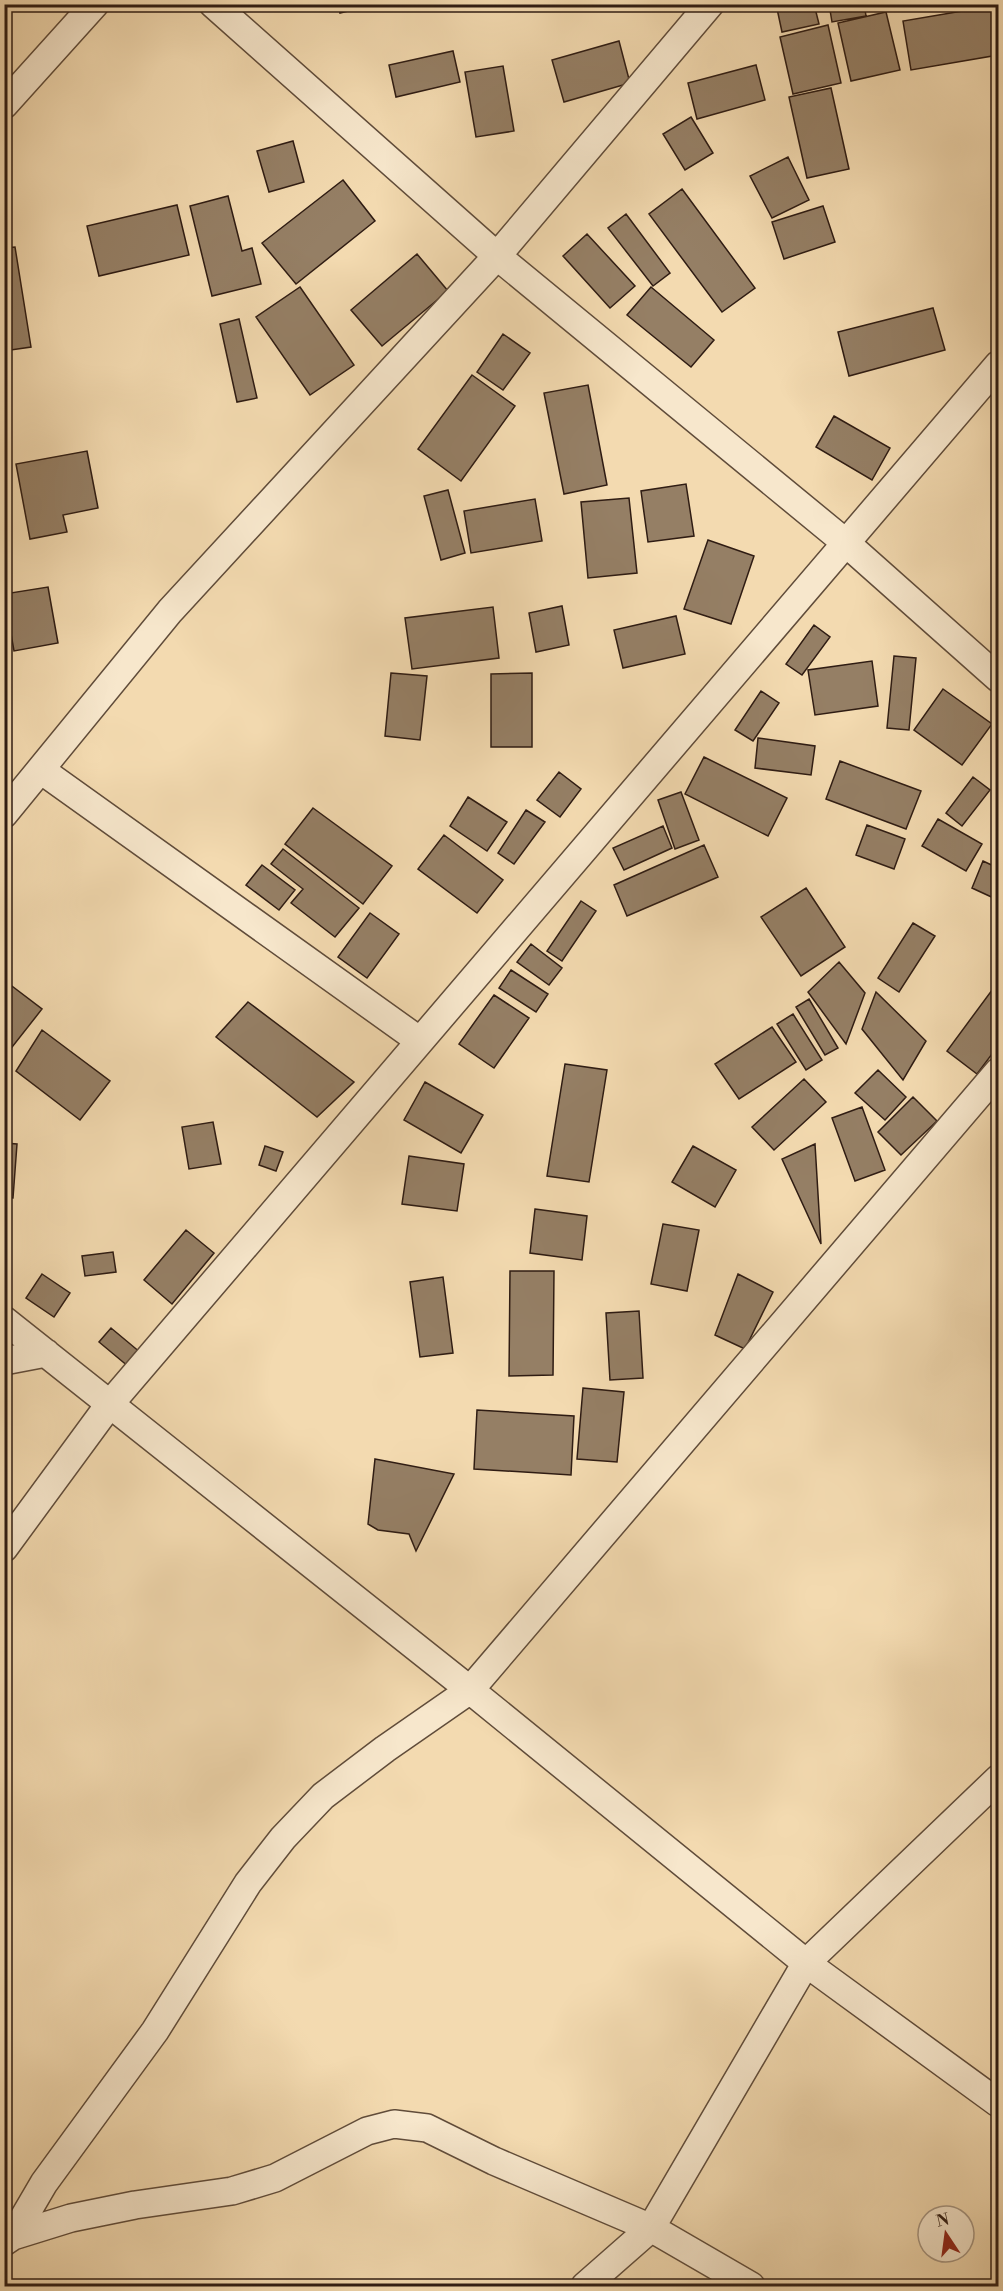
<svg xmlns="http://www.w3.org/2000/svg" width="1003" height="2291" font-family="'Libre Bodoni',serif">
  <style>
    .building { fill: #957f65; stroke: #2f1c13; stroke-width: 1.5 }
    .lines { fill: none; stroke-linecap: round; stroke-linejoin: round }
    .street-casing { stroke: #604c3a; stroke-width: 30 }
    .street { stroke: #f7e7cc; stroke-width: 27 }
  </style>
  <rect width="100%" height="100%" fill="#f3dab0"/>
  <filter id="stains"><feTurbulence type="fractalNoise" baseFrequency=".00333" numOctaves="4"/><feColorMatrix values="0 0 0 0 .2 0 0 0 0 .09 0 0 0 0 .02 0 0 0 .5 -.17"/></filter>
  <radialGradient id="worn" r=".72"><stop offset=".6" stop-color="#630" stop-opacity="0"/><stop offset="1" stop-color="#630" stop-opacity=".3"/></radialGradient>
  <!-- building -->
  <path class="building" d="M 338,4 L 376,4 L 340,13 Z
    M 776,4 L 814,4 L 819,24 L 782,32 Z
    M 829,4 L 864,4 L 866,16 L 832,22 Z
    M 998,5 L 998,55 L 911,70 L 903,21 Z
    M 886,12 L 900,70 L 851,81 L 838,23 Z
    M 828,25 L 841,83 L 793,94 L 780,37 Z
    M 619,41 L 630,83 L 564,102 L 552,60 Z
    M 453,51 L 460,82 L 396,97 L 389,65 Z
    M 756,65 L 765,100 L 697,119 L 688,83 Z
    M 503,66 L 514,131 L 476,137 L 465,72 Z
    M 831,88 L 849,169 L 807,178 L 789,97 Z
    M 691,117 L 713,153 L 685,170 L 663,134 Z
    M 293,141 L 304,182 L 269,192 L 257,151 Z
    M 788,157 L 809,200 L 772,218 L 750,176 Z
    M 343,180 L 375,221 L 296,284 L 262,243 Z
    M 682,189 L 755,288 L 722,312 L 649,214 Z
    M 228,196 L 242,251 L 252,248 L 261,284 L 212,296 L 190,206 Z
    M 177,205 L 189,255 L 99,276 L 87,226 Z
    M 823,206 L 835,242 L 784,259 L 772,222 Z
    M 626,214 L 670,273 L 653,286 L 608,228 Z
    M 587,234 L 635,286 L 610,308 L 563,256 Z
    M 15,247 L 31,347 L 4,351 L 4,248 Z
    M 417,254 L 448,291 L 382,346 L 351,310 Z
    M 300,287 L 354,365 L 310,395 L 256,317 Z
    M 651,287 L 714,340 L 691,367 L 627,315 Z
    M 933,308 L 945,350 L 849,376 L 838,332 Z
    M 239,319 L 257,398 L 237,402 L 220,324 Z
    M 503,334 L 530,353 L 503,390 L 477,372 Z
    M 472,375 L 515,406 L 461,481 L 418,449 Z
    M 588,385 L 607,485 L 564,494 L 544,393 Z
    M 834,416 L 890,448 L 872,480 L 816,447 Z
    M 87,451 L 98,508 L 63,515 L 67,532 L 30,539 L 16,464 Z
    M 686,484 L 694,536 L 648,542 L 641,491 Z
    M 448,490 L 465,553 L 441,560 L 424,496 Z
    M 629,498 L 637,573 L 588,578 L 581,502 Z
    M 535,499 L 542,541 L 471,553 L 464,511 Z
    M 708,540 L 754,556 L 731,624 L 684,609 Z
    M 48,587 L 58,643 L 14,651 L 4,594 Z
    M 562,606 L 569,645 L 536,652 L 529,613 Z
    M 493,607 L 499,658 L 412,669 L 405,618 Z
    M 676,616 L 685,654 L 623,668 L 614,630 Z
    M 814,625 L 830,637 L 802,675 L 786,664 Z
    M 894,656 L 916,658 L 909,730 L 887,728 Z
    M 872,661 L 878,706 L 815,715 L 808,670 Z
    M 391,673 L 427,676 L 420,740 L 385,736 Z
    M 532,673 L 532,747 L 491,747 L 491,674 Z
    M 943,689 L 992,724 L 962,765 L 914,730 Z
    M 761,691 L 779,703 L 753,741 L 735,730 Z
    M 758,738 L 815,746 L 811,775 L 755,768 Z
    M 704,757 L 787,798 L 768,836 L 685,794 Z
    M 840,761 L 921,791 L 906,829 L 826,799 Z
    M 559,772 L 581,789 L 560,817 L 537,800 Z
    M 973,777 L 990,790 L 962,826 L 946,813 Z
    M 681,792 L 699,840 L 675,849 L 658,800 Z
    M 468,797 L 507,822 L 487,851 L 450,826 Z
    M 313,808 L 392,866 L 363,904 L 285,844 Z
    M 526,810 L 545,822 L 514,864 L 498,853 Z
    M 938,819 L 982,844 L 966,871 L 922,846 Z
    M 867,825 L 905,839 L 894,869 L 856,855 Z
    M 663,826 L 672,848 L 624,870 L 613,848 Z
    M 444,835 L 503,880 L 477,913 L 418,869 Z
    M 704,845 L 718,877 L 627,916 L 614,885 Z
    M 283,849 L 359,908 L 335,937 L 291,903 L 303,889 L 271,864 Z
    M 983,861 L 998,868 L 998,900 L 972,888 Z
    M 262,865 L 295,890 L 279,910 L 246,885 Z
    M 806,888 L 845,947 L 801,976 L 761,917 Z
    M 581,901 L 596,911 L 562,961 L 547,951 Z
    M 370,913 L 399,934 L 367,978 L 338,957 Z
    M 913,923 L 935,936 L 899,992 L 878,978 Z
    M 531,944 L 562,968 L 549,985 L 517,962 Z
    M 839,962 L 865,993 L 846,1044 L 808,992 Z
    M 511,970 L 548,994 L 536,1012 L 499,988 Z
    M 4,980 L 42,1009 L 9,1051 L 4,1047 Z
    M 998,982 L 998,1046 L 977,1074 L 947,1051 Z
    M 876,992 L 926,1041 L 903,1080 L 862,1029 Z
    M 494,995 L 529,1018 L 494,1068 L 459,1044 Z
    M 809,999 L 838,1048 L 825,1055 L 796,1007 Z
    M 248,1002 L 354,1082 L 317,1117 L 216,1037 Z
    M 793,1014 L 822,1060 L 806,1070 L 777,1024 Z
    M 772,1027 L 796,1062 L 739,1099 L 715,1064 Z
    M 42,1030 L 110,1081 L 80,1120 L 16,1071 Z
    M 565,1064 L 607,1070 L 589,1182 L 547,1176 Z
    M 878,1070 L 906,1097 L 885,1120 L 855,1093 Z
    M 804,1079 L 826,1102 L 774,1150 L 752,1127 Z
    M 425,1082 L 483,1115 L 461,1153 L 404,1120 Z
    M 913,1097 L 937,1121 L 901,1155 L 878,1132 Z
    M 4,1104 L 11,1104 L 11,1137 L 4,1137 Z
    M 862,1107 L 885,1170 L 855,1181 L 832,1118 Z
    M 213,1122 L 221,1164 L 189,1169 L 182,1127 Z
    M 4,1143 L 17,1144 L 13,1198 L 4,1197 Z
    M 815,1144 L 821,1244 L 782,1159 Z
    M 265,1146 L 283,1152 L 276,1171 L 259,1165 Z
    M 693,1146 L 736,1170 L 715,1207 L 672,1182 Z
    M 409,1156 L 464,1164 L 457,1211 L 402,1204 Z
    M 535,1209 L 587,1216 L 582,1260 L 530,1253 Z
    M 663,1224 L 699,1230 L 687,1291 L 651,1284 Z
    M 186,1230 L 214,1253 L 172,1304 L 144,1280 Z
    M 113,1252 L 116,1272 L 85,1276 L 82,1256 Z
    M 510,1271 L 554,1271 L 553,1375 L 509,1376 Z
    M 42,1274 L 70,1293 L 54,1317 L 26,1298 Z
    M 738,1274 L 773,1292 L 745,1349 L 715,1335 Z
    M 443,1277 L 453,1353 L 420,1357 L 410,1282 Z
    M 639,1311 L 643,1378 L 610,1380 L 606,1313 Z
    M 111,1328 L 141,1353 L 129,1367 L 99,1342 Z
    M 583,1388 L 624,1392 L 617,1462 L 577,1459 Z
    M 477,1410 L 574,1416 L 571,1475 L 474,1469 Z
    M 375,1459 L 454,1474 L 416,1551 L 409,1534 L 378,1530 L 368,1524 Z"/>
  <g class="lines">
    <!-- street casing -->
    <g class="street-casing">
      <path id="street" d="M 213,4 L 497,256 L 846,543 L 998,678
        M 4,105 L 95,4
        M 41,770 L 420,1041
        M 4,814 L 170,611 L 497,256 L 710,4
        M 4,1320 L 470,1690 L 806,1963 L 998,2103
        M 4,1361 L 46,1353
        M 4,1548 L 109,1405 L 998,365
        M 13,2236 L 71,2218 L 135,2205 L 232,2191 L 275,2178 L 367,2131 L 394,2124 L 427,2128 L 494,2161 L 651,2228 L 751,2286
        M 4,2242 L 13,2236 L 44,2183 L 155,2031 L 248,1883 L 283,1838 L 323,1796 L 385,1749 L 470,1690 L 998,1072
        M 585,2286 L 651,2228 L 806,1963 L 998,1779"/>
    </g>
    <!-- street -->
    <use href="#street" class="street"/>
  </g>
  <!-- margin -->
  <rect width="1003" height="2291" fill="none" stroke="#f3dab0" stroke-width="24"/>
  <rect x="6" y="6" width="991" height="2279" fill="none" stroke="#2f1c13" stroke-width="3"/>
  <rect x="12" y="12" width="979" height="2267" fill="none" stroke="#2f1c13" stroke-width="1.5"/>
  <!-- north arrow -->
  <g transform="translate(946 2234) rotate(347)"><circle r="28" fill="#f7e7cc" stroke="#a79682" stroke-width="1.5"/>
  <path d="M0-4.5L10 22L0 15L-10 22Z" fill="#8f2418"/>
  <text y="-9" font-size="16" font-weight="bold" text-anchor="middle" fill="#2f1c13">N</text>
  </g>
  <rect width="100%" height="100%" filter="url(#stains)"/>
  <rect width="100%" height="100%" fill="url(#worn)"/>
</svg>
